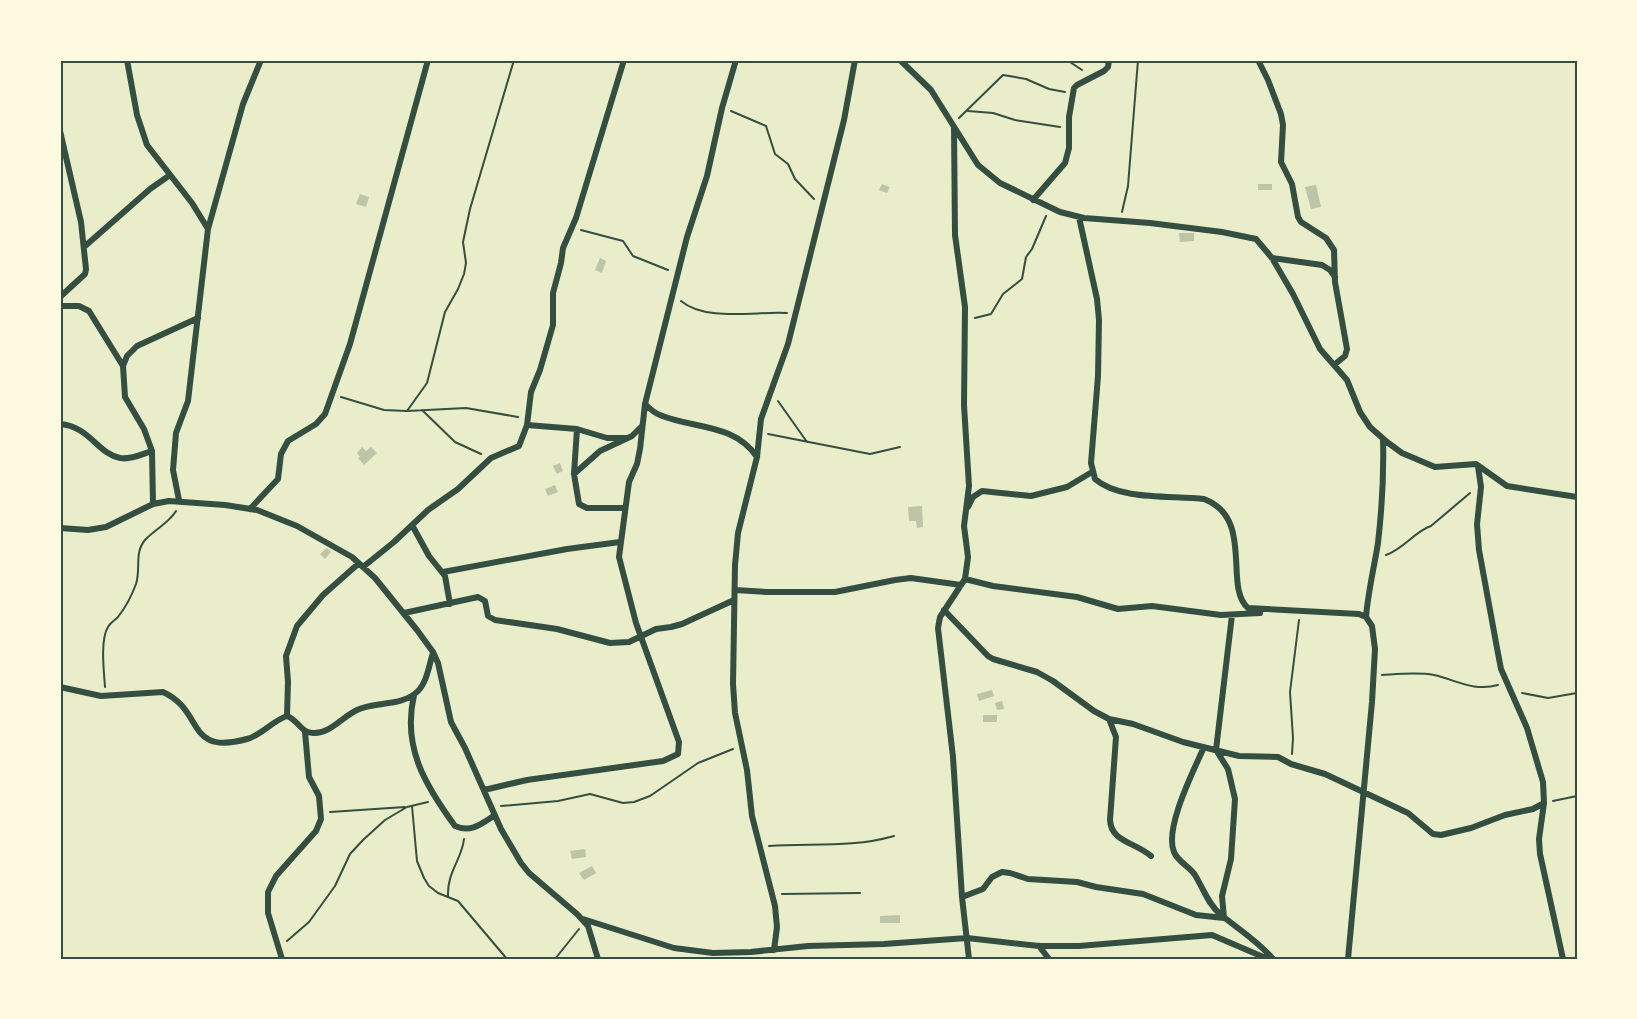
<svg xmlns="http://www.w3.org/2000/svg" width="1637" height="1019" font-family="Figtree,sans-serif">
  <style>
    .building { fill: #bcc5a7 }
    .lines { fill: none; stroke-linecap: round; stroke-linejoin: round }
    .path { stroke: #344e41; stroke-width: 2 }
    .minor { stroke: #344e41; stroke-width: 6 }
    .neatline { fill: none; stroke: #344e41; stroke-width: 2 }
  </style>
  <rect width="100%" height="100%" fill="#e9edc9"/>
  <!-- building -->
  <path class="building" d="M 882,184 L 890,187 L 887,193 L 879,190 Z
    M 1258,184 L 1272,184 L 1272,190 L 1258,190 Z
    M 1316,185 L 1321,207 L 1311,209 L 1305,187 Z
    M 360,194 L 369,197 L 366,207 L 356,204 Z
    M 1179,233 L 1194,233 L 1194,241 L 1180,242 Z
    M 600,258 L 606,261 L 602,273 L 595,270 Z
    M 362,447 L 366,451 L 371,447 L 377,453 L 364,465 L 358,458 L 360,457 L 357,453 Z
    M 560,463 L 563,471 L 557,474 L 553,466 Z
    M 555,485 L 558,492 L 548,496 L 545,489 Z
    M 922,506 L 923,527 L 917,528 L 916,521 L 909,521 L 908,507 Z
    M 327,548 L 331,552 L 325,559 L 320,554 Z
    M 992,690 L 994,696 L 979,701 L 977,694 Z
    M 1002,701 L 1004,709 L 997,710 L 995,703 Z
    M 983,715 L 997,715 L 997,722 L 983,722 Z
    M 585,849 L 586,857 L 572,859 L 570,851 Z
    M 592,866 L 596,873 L 584,880 L 579,873 Z
    M 900,915 L 900,923 L 880,923 L 880,916 Z"/>
  <g class="lines">
    <!-- path -->
    <path class="path" d="M 1067,60 L 1082,70
      M 731,111 L 766,126 L 775,154 L 788,164 L 795,179 L 814,199
      M 968,111 L 993,113 L 1015,120 L 1060,127
      M 959,118 L 1003,75 L 1026,79 L 1049,89 L 1065,92
      M 1122,212 L 1128,186 L 1138,60
      M 581,230 L 623,241 L 633,256 L 668,270
      M 681,301 C 706,322 756,311 787,313
      M 975,318 L 991,314 L 1003,294 L 1022,279 L 1026,257 L 1032,249 L 1046,216
      M 341,397 L 384,410 L 407,411 L 466,408 L 518,417
      M 778,401 L 807,442
      M 422,410 L 455,442 L 481,454
      M 407,411 L 427,383 L 445,312 L 458,289 L 464,274 L 466,263 L 463,242 L 470,209 L 514,60
      M 768,434 L 870,454 L 900,447
      M 1386,555 C 1404,549 1415,531 1431,526 L 1470,493
      M 1382,675 C 1399,674 1418,672 1434,675 C 1456,680 1474,692 1498,685
      M 105,687 C 104,672 100,640 108,627 C 110,623 115,620 118,617 C 125,608 132,595 136,584 C 141,569 134,553 145,540 C 155,529 168,524 176,511
      M 1522,693 L 1548,698 L 1577,693
      M 1292,754 L 1293,738 L 1290,692 L 1299,620
      M 1553,801 L 1577,796
      M 412,806 L 417,861 L 424,878 L 429,886 L 438,893 L 458,901 L 507,959
      M 501,806 L 558,801 L 590,794 L 623,803 L 634,802 L 650,796 L 698,763 L 733,749
      M 330,812 L 405,807
      M 769,846 C 811,843 853,848 894,836
      M 782,894 L 860,893
      M 448,896 C 447,872 462,859 464,839
      M 287,941 L 309,922 L 335,886 L 350,854 L 363,840 L 385,820 L 407,807 L 428,802
      M 555,959 L 579,929"/>
    <!-- minor -->
    <path class="minor" d="M 127,60 L 137,115 L 147,145 L 192,203 L 208,229
      M 900,60 L 931,90 L 978,165 L 1000,183 L 1060,212 L 1084,218 L 1150,223 L 1222,232 L 1256,239 L 1272,258 L 1293,294 L 1320,349 L 1347,380 L 1360,412 L 1370,427 L 1387,442 L 1402,453 L 1435,467 L 1476,464 L 1507,486 L 1577,497
      M 1258,60 L 1268,80 L 1281,114 L 1283,125 L 1281,162 L 1292,184 L 1298,217 L 1301,222 L 1326,238 L 1334,250 L 1335,282 L 1347,349 L 1345,356 L 1334,365
      M 954,127 L 955,235 L 965,307 L 964,405 L 969,486 L 964,526 L 968,557 L 965,579 L 940,617 L 938,628 L 953,757 L 962,897 L 969,959
      M 60,131 L 81,222 L 86,269 L 85,274 L 60,297
      M 1033,200 L 1065,163 L 1069,148 L 1069,117 L 1074,88 L 1077,85 L 1104,71 L 1108,67 L 1109,60
      M 1079,217 L 1097,299 L 1099,320 L 1098,376 L 1091,463 L 1095,479 C 1120,501 1173,495 1204,499 C 1255,518 1223,587 1248,608 L 1359,614 L 1366,617 L 1372,626 L 1375,649 L 1372,702 L 1348,959
      M 84,247 L 150,189 L 170,175
      M 1272,258 L 1322,265 L 1330,270 L 1335,277
      M 60,306 L 79,306 L 89,311 L 123,366
      M 645,404 C 649,408 654,413 660,415 C 693,429 734,423 757,457
      M 60,424 C 89,426 98,454 120,458 C 131,460 142,454 152,451
      M 527,425 L 577,429 L 607,438 L 627,438
      M 577,429 L 574,474 L 579,504 L 587,508 L 624,508
      M 1478,466 L 1481,487 L 1477,524 L 1479,550 L 1497,648 L 1501,669 L 1527,728 L 1543,782 L 1544,803 L 1539,839 L 1540,854 L 1563,959
      M 574,474 L 600,451 L 632,436 L 641,427
      M 179,500 L 173,470 L 176,433 L 188,401 L 208,229 L 243,104 L 261,60
      M 153,504 L 152,451 L 144,429 L 125,397 L 123,366 L 127,356 L 137,346 L 198,318
      M 968,507 L 973,497 L 982,491 L 1031,496 L 1067,487 L 1092,472
      M 250,509 L 278,479 L 281,454 L 288,441 L 316,424 L 325,414 L 350,344 L 428,60
      M 412,525 L 429,556 L 445,576 L 450,604
      M 60,528 L 88,530 L 106,527 L 153,504 L 169,501 L 225,505 L 257,510 L 297,526 L 352,557 L 375,578 L 417,630 L 433,652 L 438,663 L 451,722 L 465,748 L 501,829 L 521,863 L 529,873 L 577,914 L 588,926 L 598,959
      M 363,567 L 394,542 L 428,510 L 458,489 L 491,458 L 519,446 L 527,425 L 531,392 L 540,370 L 553,325 L 553,293 L 561,263 L 563,248 L 576,218 L 624,60
      M 443,572 L 567,549 L 620,542
      M 965,579 L 993,586 L 1077,597 L 1118,609 L 1152,606 L 1221,615 L 1260,613
      M 735,590 L 768,592 L 835,592 L 895,580 L 911,578 L 961,585
      M 944,610 L 988,656 L 993,659 L 1037,672 L 1053,681 L 1094,711 L 1109,719 L 1133,724 L 1183,742 L 1239,756 L 1278,757 L 1291,764 L 1325,774 L 1408,813 L 1433,834 L 1441,835 L 1471,828 L 1505,815 L 1533,809 L 1544,803
      M 404,613 L 478,597 L 485,601 L 488,616 L 495,620 L 557,629 L 610,643 L 629,642 L 656,629 L 671,627 L 682,624 L 734,600
      M 1366,617 C 1368,592 1374,568 1378,543 C 1382,508 1384,474 1383,439
      M 60,687 L 101,696 L 163,692 C 205,711 185,756 247,739 C 262,735 272,721 287,716 C 298,720 301,733 313,733 C 330,734 342,717 357,710 C 376,701 402,707 418,691 C 427,682 429,665 433,653
      M 414,695 C 402,747 425,785 455,826 C 471,833 481,824 495,815
      M 287,716 L 288,682 L 286,656 L 297,626 L 323,595 L 358,564
      M 1109,719 L 1116,737 L 1110,820 C 1111,842 1135,842 1151,856
      M 1204,747 C 1194,770 1164,828 1174,852 C 1178,862 1189,866 1195,875 C 1203,888 1208,904 1220,914 C 1238,929 1258,941 1273,959
      M 484,790 L 527,780 L 663,761 L 678,754 L 679,742 L 636,623 L 619,557 L 629,482 L 637,464 L 640,449 L 645,404 L 687,237 L 707,176 L 722,108 L 736,60
      M 962,897 L 983,889 L 992,877 L 1002,872 L 1010,873 L 1028,879 L 1077,882 L 1096,887 L 1143,894 L 1196,915 L 1224,918 L 1222,896 L 1231,859 L 1235,799 L 1228,769 L 1216,750 L 1232,615
      M 583,919 L 674,948 L 713,953 L 751,952 L 808,946 L 884,944 L 967,938 L 1039,946 L 1079,946 L 1212,935 L 1268,959
      M 1039,946 L 1049,959
      M 774,950 L 777,927 L 775,906 L 752,816 L 747,770 L 735,713 L 733,684 L 735,565 L 738,533 L 757,457 L 761,419 L 788,344 L 844,120 L 855,60
      M 282,959 L 268,913 L 268,892 L 276,876 L 316,831 L 321,819 L 319,796 L 309,777 L 305,732"/>
  </g>
  <!-- border -->
  <rect width="1637" height="1019" fill="none" stroke="#fefae0" stroke-width="123"/>
  <rect x="62" y="62" width="1514" height="896" class="neatline"/>
</svg>
